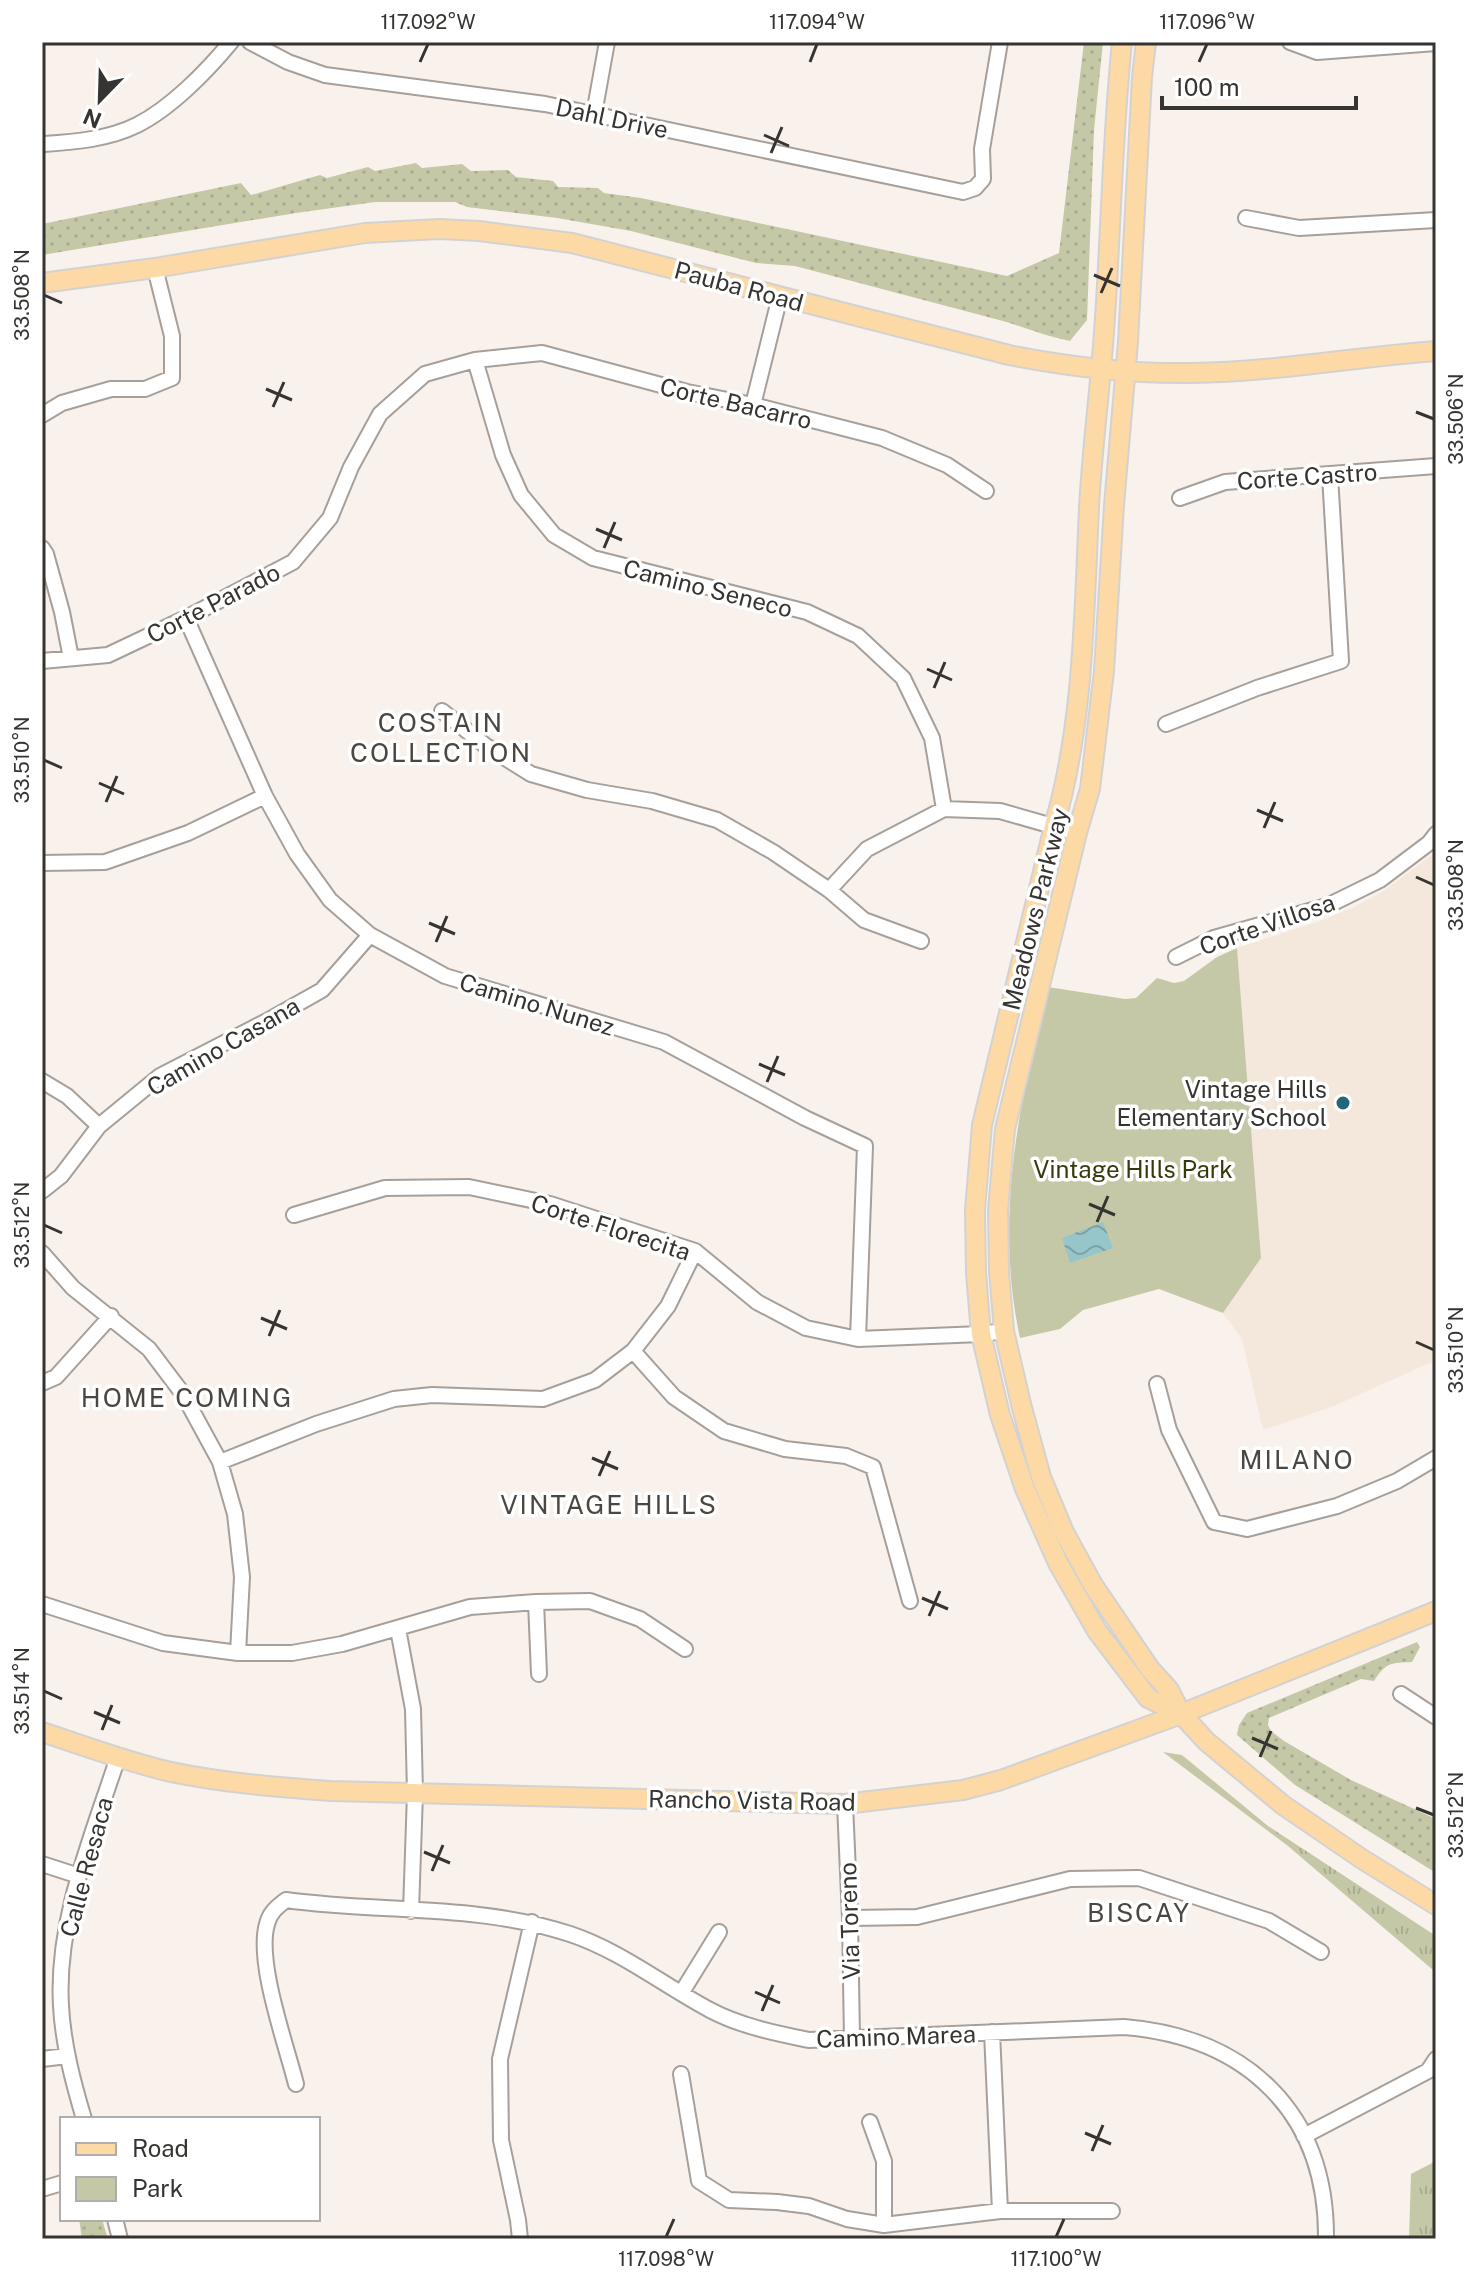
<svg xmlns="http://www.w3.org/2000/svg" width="1478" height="2281" font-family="'Public Sans',sans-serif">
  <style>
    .built { fill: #f4e7db }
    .grass { fill: url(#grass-tufts) }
    .park { fill: #c5c8a6 }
    .garden { fill: url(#garden-dots) }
    .water { fill: url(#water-waves) }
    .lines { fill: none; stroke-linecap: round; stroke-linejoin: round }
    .minor-casing { stroke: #a69f9a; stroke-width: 18 }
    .major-casing { stroke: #d3d2d2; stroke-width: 22 }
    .minor { stroke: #fff; stroke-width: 14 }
    .major { stroke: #fdd9a6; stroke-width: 18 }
    .ticks { fill: none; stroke: #363431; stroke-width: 3 }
    .poi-dot { fill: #236778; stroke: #fff; stroke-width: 3 }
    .labels { text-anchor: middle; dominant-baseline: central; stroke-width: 7; stroke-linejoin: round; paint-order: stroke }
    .street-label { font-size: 24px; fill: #363431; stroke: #fff }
    .poi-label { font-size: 24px; fill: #363431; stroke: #fff; text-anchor: end }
    .park-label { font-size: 24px; fill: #37390c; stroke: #fff }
    .neighbourhood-label { font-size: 26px; letter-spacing: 2px; fill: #4c4641; stroke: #fff }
    .neatline { fill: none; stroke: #363431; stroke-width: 3 }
    .ticks-label { font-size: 20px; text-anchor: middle; fill: #363431 }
  </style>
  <defs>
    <pattern id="grass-tufts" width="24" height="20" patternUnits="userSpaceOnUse" patternTransform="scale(2)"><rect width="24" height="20" fill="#c5c8a6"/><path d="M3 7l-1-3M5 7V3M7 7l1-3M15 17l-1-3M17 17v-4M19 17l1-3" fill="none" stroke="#aaac8f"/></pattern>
    <pattern id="garden-dots" width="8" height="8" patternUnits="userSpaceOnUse" patternTransform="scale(2)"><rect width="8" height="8" fill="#c5c8a6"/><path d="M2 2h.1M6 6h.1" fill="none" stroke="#aaac8f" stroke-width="1.8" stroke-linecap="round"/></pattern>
    <pattern id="water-waves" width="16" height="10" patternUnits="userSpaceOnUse" patternTransform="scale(2)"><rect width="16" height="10" fill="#97c6ca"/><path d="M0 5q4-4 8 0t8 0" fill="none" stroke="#7ca2a5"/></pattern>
  </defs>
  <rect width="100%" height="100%" fill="#f9f2ec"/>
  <!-- built -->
  <path class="built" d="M 1436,852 L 1436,1360 L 1334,1406 L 1263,1430 L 1242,1339 L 1223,1313 L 1261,1258 L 1237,948 L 1320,921 L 1352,908 L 1382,892 Z"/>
  <!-- grass -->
  <path class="grass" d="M 1163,1752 L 1182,1755 L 1268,1826 L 1436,1936 L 1436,1969 L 1433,1970 L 1288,1846 Z
    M 1436,2161 L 1434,2223 L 1436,2224 L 1436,2239 L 1409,2239 L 1411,2174 Z"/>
  <!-- park -->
  <path class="park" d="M 1237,948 L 1261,1258 L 1223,1313 L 1159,1289 L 1083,1310 L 1060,1329 L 1020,1338 C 994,1219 1019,1103 1048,987 L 1125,999 L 1136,998 L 1157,978 L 1174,983 L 1184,981 L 1217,957 Z"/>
  <!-- garden -->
  <path class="garden" d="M 1084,42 L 1103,42 L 1094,130 L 1087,320 L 1070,341 C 1045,336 1027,328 1003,321 L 795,266 L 756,263 L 631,231 L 557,218 L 467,207 L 455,202 L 375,202 L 296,213 L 42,255 L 42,224 L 241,183 L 251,195 L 320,175 L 327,178 L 368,167 L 375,171 L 416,163 L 422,168 L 462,164 L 471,171 L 508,170 L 516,177 L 553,181 L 558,187 L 598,188 L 604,193 L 641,198 L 1007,276 L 1059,253 Z
    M 1417,1642 L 1420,1647 L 1412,1662 C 1391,1663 1386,1662 1374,1681 L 1361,1679 L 1269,1718 L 1268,1725 L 1271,1731 L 1284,1741 L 1351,1780 L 1436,1819 L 1436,1873 L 1295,1785 L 1237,1735 L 1239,1725 L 1247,1713 Z
    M 79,2219 L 102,2219 L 108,2239 L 82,2239 Z"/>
  <!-- water -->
  <path class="water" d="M 1103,1222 L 1113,1248 L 1070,1263 L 1062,1238 Z"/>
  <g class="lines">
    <!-- minor casing -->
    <g class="minor-casing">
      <path id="minor" d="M 250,42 L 288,62 L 325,75 L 545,104 L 963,192 L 975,188 L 983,179 L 982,149 L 1000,42
        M 1290,42 L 1317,52 L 1436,43
        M 594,114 L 607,42
        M 44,144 C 75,142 109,139 137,125 C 171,108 207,71 231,42
        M 1246,218 L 1299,228 L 1436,220
        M 475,360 L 503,455 L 521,495 L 554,535 L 593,558 L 807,612 L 858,636 L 903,678 L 932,738 L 944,809
        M 753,405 L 780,296
        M 42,415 L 62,403 L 111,389 L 145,389 L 172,378 L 172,336 L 155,268
        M 1180,498 L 1225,482 L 1436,466
        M 42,548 L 46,554 L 62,612 L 71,658
        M 186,618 L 265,796 L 297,854 L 330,900 L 370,935 L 445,976 L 664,1042 L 805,1118 L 865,1146 L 858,1339
        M 42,661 L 108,655 L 186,618 L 293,562 L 330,518 L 351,467 L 380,414 L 425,374 L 475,360 L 542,353 L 687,392 L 753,405 L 882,438 L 947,465 L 986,491
        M 442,711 L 486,746 L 531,774 L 587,790 L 652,801 L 717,820 L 773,852 L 829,890 L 864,920 L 921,941
        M 1166,724 L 1257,688 L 1341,661 L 1330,475
        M 42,863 L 105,862 L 188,833 L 265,796
        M 829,890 L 867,849 L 944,809 L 1000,811 L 1077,833
        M 1176,957 L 1214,938 L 1327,906 L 1380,880 L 1429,843 L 1436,834
        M 42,1081 L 67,1096 L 99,1126
        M 42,1191 L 61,1176 L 99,1126 L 160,1076 L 267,1021 L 322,990 L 370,935
        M 294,1215 L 385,1188 L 469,1187 L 550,1204 L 695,1251 L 757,1302 L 806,1328 L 858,1339 L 981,1334 L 1004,1331
        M 42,1253 L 73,1288 L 149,1349 L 183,1394 L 220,1462 L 235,1514 L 242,1577 L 238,1653
        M 633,1351 L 674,1397 L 724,1431 L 785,1449 L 846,1456 L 873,1467 L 910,1601
        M 42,1383 L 56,1377 L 111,1316
        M 1157,1384 L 1169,1430 L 1214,1522 L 1247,1529 L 1337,1506 L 1397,1481 L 1436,1458
        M 220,1462 L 316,1424 L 394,1399 L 432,1395 L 543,1399 L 595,1380 L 633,1351 L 668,1306 L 695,1251
        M 536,1602 L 539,1674
        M 42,1604 L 163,1643 L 238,1653 L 292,1653 L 342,1644 L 470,1607 L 536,1602 L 590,1601 L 640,1619 L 685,1649
        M 398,1629 L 413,1709 L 415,1793 L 411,1911
        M 1401,1694 L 1436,1717
        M 845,1804 L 850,1918 L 852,2039
        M 42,1864 L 79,1876
        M 850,1918 L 917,1917 L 1070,1879 L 1139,1878 L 1269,1921 L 1321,1952
        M 682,1992 L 719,1932
        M 992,2032 L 1000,2211
        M 42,2059 L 67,2056
        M 681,2074 L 699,2181 L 729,2200 L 777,2202 L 809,2206 L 847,2219 L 884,2225 L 1000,2211 L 1112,2211
        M 296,2084 C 286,2044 256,1962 267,1924 C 270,1912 277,1907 286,1900 C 381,1913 479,1904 570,1934 C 621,1951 663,1985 710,2010 C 740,2026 775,2033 809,2040 L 1124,2027 C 1247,2037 1327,2113 1326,2239
        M 84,2119 C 73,2082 63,2044 61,2006 C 56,1920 92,1837 118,1757
        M 870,2122 L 884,2161 L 884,2225
        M 1304,2136 L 1428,2071 L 1436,2059
        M 42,2189 L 62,2183
        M 115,2219 L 120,2239
        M 520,2239 L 518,2220 L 501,2140 L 500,2059 L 532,1922"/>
    </g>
    <!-- major casing -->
    <g class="major-casing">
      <path id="major" d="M 1122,42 C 1112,138 1111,236 1104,332 C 1100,391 1092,449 1089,508 C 1084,614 1084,724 1054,826 L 982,1125 L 975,1210 L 976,1273 L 981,1334 L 1000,1415 L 1025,1489 L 1058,1563 L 1097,1631 L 1148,1698 L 1181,1714
        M 1146,42 L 1142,77 L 1128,342 L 1114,505 L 1104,671 L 1090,789 L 1077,833 L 1005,1129 L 998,1210 L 999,1272 L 1004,1331 L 1022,1408 L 1041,1477 L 1064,1532 L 1093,1585 L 1150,1669 L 1169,1690 L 1181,1714 L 1207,1742 L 1283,1805 L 1362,1859 L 1436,1905
        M 42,283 L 155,268 L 365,233 L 439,229 L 479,231 L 572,243 L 1009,355 C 1070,367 1130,374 1192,373 C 1274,372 1355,357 1436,351
        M 42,1732 C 85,1746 127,1762 171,1772 C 224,1783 277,1787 330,1791 L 845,1804 L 963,1790 L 1001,1780 L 1181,1714 L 1436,1611"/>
    </g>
    <!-- minor -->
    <use href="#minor" class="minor"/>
    <!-- major -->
    <use href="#major" class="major"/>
  </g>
  <!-- ticks -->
  <path class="ticks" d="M 420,62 L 428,44M 810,62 L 817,44M 1199,62 L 1207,44M 764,135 L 789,146M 771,153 L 782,127M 1094,275 L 1120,286M 1101,293 L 1112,268M 44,295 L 62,303M 266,389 L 292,400M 273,407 L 284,382M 1416,412 L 1434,419M 596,529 L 622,540M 604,548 L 615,522M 927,669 L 952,680M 934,688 L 945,662M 44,760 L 62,768M 99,783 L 124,794M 106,802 L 117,776M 1257,810 L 1283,821M 1264,828 L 1275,802M 1416,877 L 1434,885M 429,923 L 455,934M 436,942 L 447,916M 759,1064 L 785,1075M 767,1082 L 778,1056M 1089,1204 L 1115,1215M 1097,1222 L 1108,1196M 44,1225 L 62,1233M 261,1318 L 287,1329M 269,1336 L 280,1310M 1416,1342 L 1434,1350M 592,1458 L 618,1469M 599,1476 L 610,1451M 922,1598 L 948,1609M 929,1616 L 940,1591M 44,1691 L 62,1699M 94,1712 L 120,1723M 102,1730 L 112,1705M 1252,1738 L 1278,1749M 1260,1757 L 1271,1731M 1416,1808 L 1434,1815M 424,1852 L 450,1863M 432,1871 L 443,1845M 755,1992 L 780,2003M 762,2011 L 773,1985M 1085,2133 L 1111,2144M 1092,2151 L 1103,2125M 666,2237 L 674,2219M 1056,2237 L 1064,2219"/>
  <!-- markers -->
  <circle class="poi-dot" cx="1343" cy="1103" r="8"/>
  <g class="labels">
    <!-- street labels -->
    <g class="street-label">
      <text transform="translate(612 118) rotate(12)">Dahl Drive</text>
      <text transform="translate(739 286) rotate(15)">Pauba Road</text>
      <text transform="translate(736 403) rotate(13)">Corte Bacarro</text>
      <text transform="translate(1307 476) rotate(-4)">Corte Castro</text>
      <text transform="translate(708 588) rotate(14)">Camino Seneco</text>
      <text transform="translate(213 603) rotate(-27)">Corte Parado</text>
      <text transform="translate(1035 909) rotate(-76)">Meadows Parkway</text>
      <text transform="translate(1267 924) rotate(-19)">Corte Villosa</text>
      <text transform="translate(537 1004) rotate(17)">Camino Nunez</text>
      <text transform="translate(223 1046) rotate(-30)">Camino Casana</text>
      <text transform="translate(611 1227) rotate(18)">Corte Florecita</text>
      <text transform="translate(752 1800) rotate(1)">Rancho Vista Road</text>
      <text transform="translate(86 1867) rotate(-75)">Calle Resaca</text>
      <text transform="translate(849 1921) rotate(-92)">Via Toreno</text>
      <text transform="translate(896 2036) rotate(-2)">Camino Marea</text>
    </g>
    <!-- poi labels -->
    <g class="poi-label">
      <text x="1327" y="1089">Vintage Hills<tspan x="1327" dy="28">Elementary School</tspan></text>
    </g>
    <!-- park labels -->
    <g class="park-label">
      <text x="1133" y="1169">Vintage Hills Park</text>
    </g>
    <!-- neighbourhood labels -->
    <g class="neighbourhood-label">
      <text x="441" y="722">COSTAIN<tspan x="441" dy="30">COLLECTION</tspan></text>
      <text x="187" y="1397">HOME COMING</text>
      <text x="1297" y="1459">MILANO</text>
      <text x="609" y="1504">VINTAGE HILLS</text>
      <text x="1139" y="1912">BISCAY</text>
    </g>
  </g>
  <!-- border -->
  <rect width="1478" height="2281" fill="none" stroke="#ffffff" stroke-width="88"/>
  <!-- legend -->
  <rect x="60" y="2117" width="260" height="104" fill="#ffffff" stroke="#afaead" stroke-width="2"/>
  <rect x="76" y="2143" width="40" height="12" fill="#fdd9a6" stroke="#afaead" stroke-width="2"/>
  <text x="132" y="2157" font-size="24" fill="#363431">Road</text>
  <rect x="76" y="2177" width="40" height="24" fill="#c5c8a6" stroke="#afaead" stroke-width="2"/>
  <text x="132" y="2197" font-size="24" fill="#363431">Park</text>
  <!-- north arrow -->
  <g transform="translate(100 100) rotate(203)" stroke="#ffffff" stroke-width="6" paint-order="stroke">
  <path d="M0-6L14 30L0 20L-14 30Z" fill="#363431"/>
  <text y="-12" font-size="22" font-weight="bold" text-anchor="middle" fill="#363431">N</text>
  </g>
  <!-- scale -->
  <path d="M1162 96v12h194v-12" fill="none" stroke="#363431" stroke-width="4"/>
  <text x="1174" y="96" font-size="24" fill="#363431" stroke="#ffffff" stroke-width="6" paint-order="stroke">100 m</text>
  <rect x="44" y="44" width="1390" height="2193" class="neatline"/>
  <g class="ticks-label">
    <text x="428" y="29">117.092°W</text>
    <text x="817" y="29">117.094°W</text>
    <text x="1207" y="29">117.096°W</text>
    <text transform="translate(22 295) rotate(-90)" y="7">33.508°N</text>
    <text transform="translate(1456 419) rotate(-90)" y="7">33.506°N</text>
    <text transform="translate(22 760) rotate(-90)" y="7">33.510°N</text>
    <text transform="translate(1456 885) rotate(-90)" y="7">33.508°N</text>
    <text transform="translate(22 1225) rotate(-90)" y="7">33.512°N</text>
    <text transform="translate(1456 1350) rotate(-90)" y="7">33.510°N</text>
    <text transform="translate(22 1691) rotate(-90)" y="7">33.514°N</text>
    <text transform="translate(1456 1815) rotate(-90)" y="7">33.512°N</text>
    <text x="666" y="2266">117.098°W</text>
    <text x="1056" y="2266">117.100°W</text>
  </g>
</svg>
